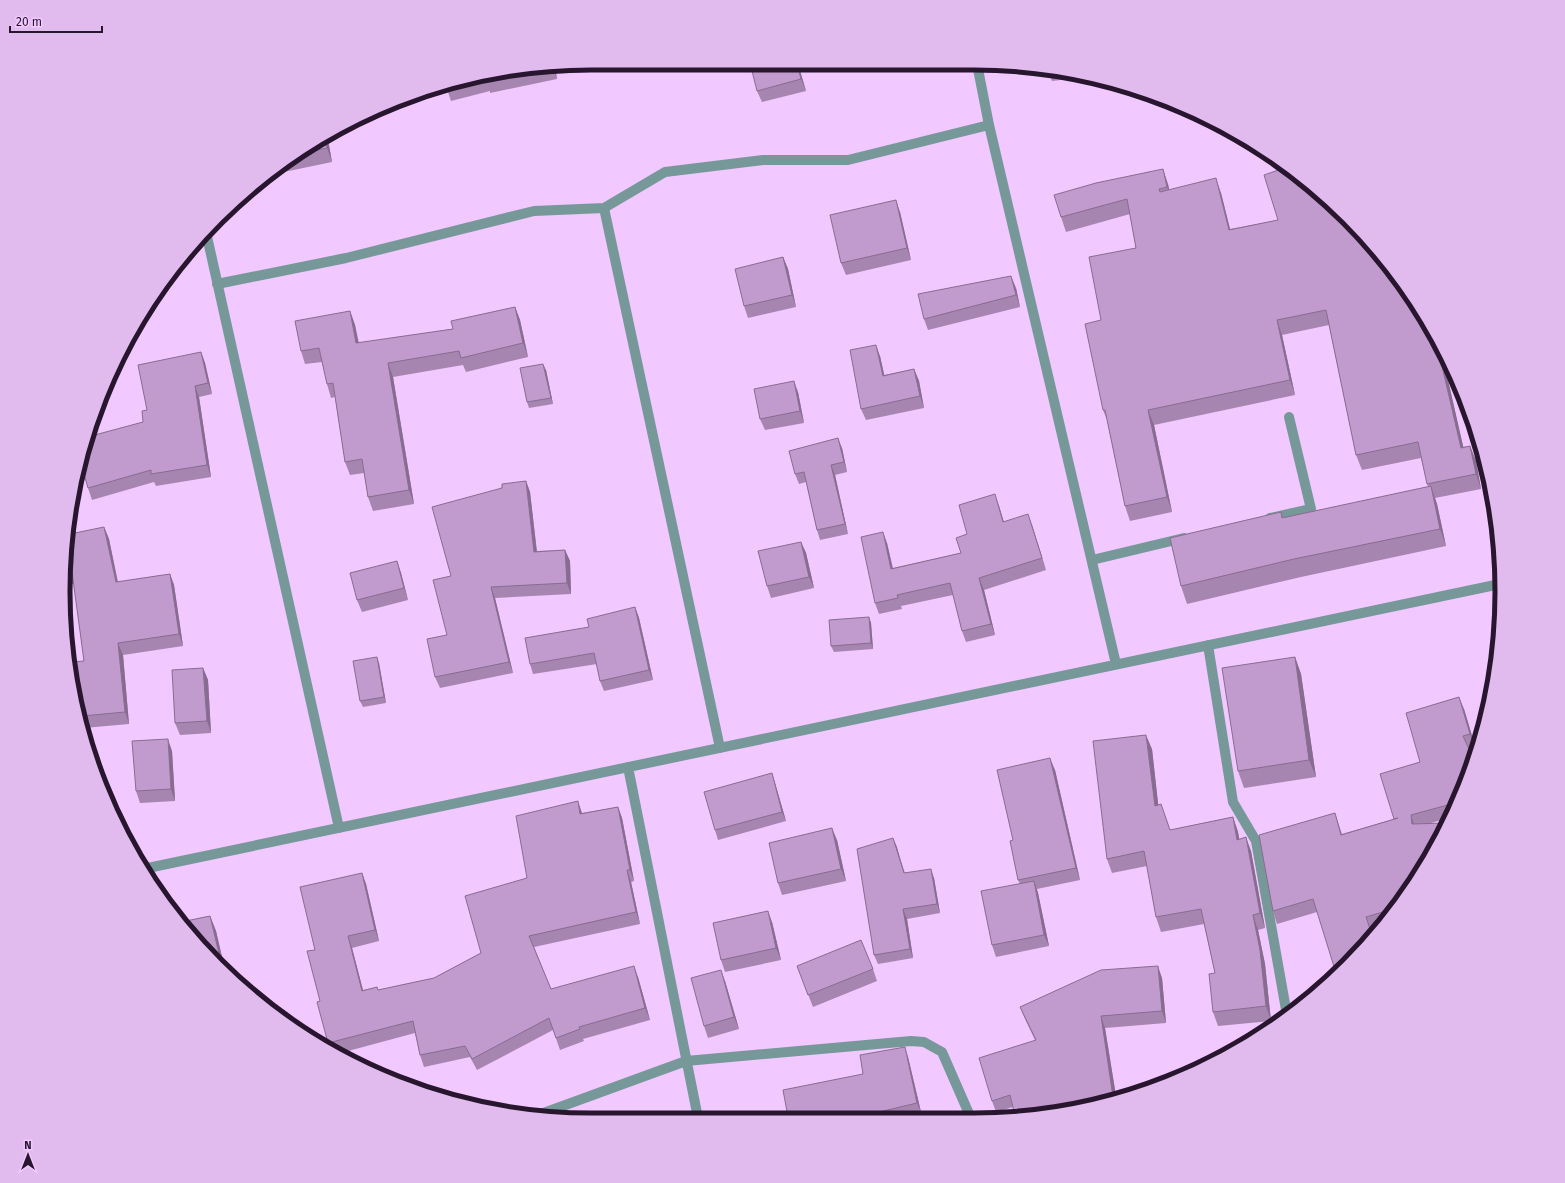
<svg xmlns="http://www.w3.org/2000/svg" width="1565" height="1183" font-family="'Fira Sans',sans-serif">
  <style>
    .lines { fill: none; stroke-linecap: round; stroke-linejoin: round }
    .minor { stroke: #769899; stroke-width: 10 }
    .wall { fill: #a785b1 }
    .shaded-wall { fill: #886c90 }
    .building { fill: #c29bce; stroke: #886c90 }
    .rim { fill: none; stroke: #28152e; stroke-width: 5 }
  </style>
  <rect width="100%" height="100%" fill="#f1c8ff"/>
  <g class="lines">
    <!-- minor -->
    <path class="minor" d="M 977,64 L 989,125 L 1116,664
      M 604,208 L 720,748
      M 206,232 L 339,828
      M 217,284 L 346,258 L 534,211 L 604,208 L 665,172 L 763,160 L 848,160 L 989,125
      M 1270,518 L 1311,509 L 1289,417
      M 1092,560 L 1184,538
      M 1208,645 L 1233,802 L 1256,841 L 1287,1015
      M 628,767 L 698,1118
      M 143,869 L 1500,584
      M 538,1115 L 686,1061 L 911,1041 L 924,1042 L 942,1052 L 970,1116"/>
  </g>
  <!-- wall -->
  <path class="wall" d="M 798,64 L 806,91 L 762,102 L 757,91 Z
    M 555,68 L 557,79 L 490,93 L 490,91 L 451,101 L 446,86 L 438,88 L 454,81 Z
    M 1048,71 L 1087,77 L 1052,81 Z
    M 327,134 L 332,162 L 284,172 L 282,168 Z
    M 1168,184 L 1169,190 L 1221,193 L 1230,229 L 1278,220 L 1322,194 L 1392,269 L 1394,281 L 1399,280 L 1440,345 L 1463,447 L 1470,446 L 1476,461 L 1481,489 L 1435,498 L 1437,504 L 1446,546 L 1301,577 L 1187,604 L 1181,586 L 1283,518 L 1428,487 L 1421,458 L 1362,470 L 1356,455 L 1329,325 L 1282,335 L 1295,395 L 1154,425 L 1172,512 L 1130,521 L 1125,506 L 1107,420 L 1103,410 L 1101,320 L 1136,248 L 1130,214 L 1066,232 L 1061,217 Z
    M 900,212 L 911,260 L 846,275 L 841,263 Z
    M 783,257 L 788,269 L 796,307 L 748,318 L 744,306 Z
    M 1016,288 L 1020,307 L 928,330 L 924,319 Z
    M 515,307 L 520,320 L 528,357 L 466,372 L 463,365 L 393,377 L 414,504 L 373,511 L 368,497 L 364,473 L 350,475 L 345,462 L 335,397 L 331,398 L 327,384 L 322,362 L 305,364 L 301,351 L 350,311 L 355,325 L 359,343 L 453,329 Z
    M 201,352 L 205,363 L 212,394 L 199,397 L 211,477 L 156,486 L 154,482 L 92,500 L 88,488 L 143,422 L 147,410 Z
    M 880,356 L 884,375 L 914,369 L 919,381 L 924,408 L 866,420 L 861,409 Z
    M 546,370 L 553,404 L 529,408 L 527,402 Z
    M 798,392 L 804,423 L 765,430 L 760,419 Z
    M 842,448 L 847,472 L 835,475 L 848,534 L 820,540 L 817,530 L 806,482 L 799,484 L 795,474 Z
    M 526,481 L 530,492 L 537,551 L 565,550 L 570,561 L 571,594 L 495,598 L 513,673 L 440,688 L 435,677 L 447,635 L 451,576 L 502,488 Z
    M 999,506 L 1004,522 L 1032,525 L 1046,570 L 984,590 L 995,635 L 966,642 L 962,631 L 953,595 L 901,606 L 902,609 L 879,614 L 875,603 L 887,543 L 893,568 L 961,553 L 967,534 Z
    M 104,527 L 109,539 L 118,582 L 170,574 L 174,585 L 183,646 L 123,655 L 129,724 L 84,728 L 73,673 L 84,661 L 74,584 L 72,584 L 68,572 Z
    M 801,542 L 806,553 L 814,588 L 771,598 L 767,586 Z
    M 397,561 L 401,573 L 408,600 L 362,612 L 357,600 Z
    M 635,607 L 639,618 L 653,680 L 604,691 L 600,681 L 597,664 L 533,674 L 530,664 L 589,627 Z
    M 869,617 L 871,623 L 873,649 L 834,652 L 831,646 Z
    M 1295,657 L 1301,674 L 1316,777 L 1244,788 L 1238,771 Z
    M 379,663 L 386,703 L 363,707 L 360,701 Z
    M 203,668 L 208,680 L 211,733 L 180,735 L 175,723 Z
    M 1464,709 L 1475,746 L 1468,748 L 1474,762 L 1448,818 L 1428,824 L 1431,856 L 1381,926 L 1371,929 L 1373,937 L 1371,940 L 1317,912 L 1277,924 L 1273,911 L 1335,813 L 1342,834 L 1394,819 L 1420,762 Z
    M 1152,749 L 1158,805 L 1161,804 L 1170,830 L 1233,817 L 1238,832 L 1239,839 L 1251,851 L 1265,928 L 1258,930 L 1265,964 L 1271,1021 L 1218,1026 L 1213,1012 L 1215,973 L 1204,924 L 1161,932 L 1156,917 L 1147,866 L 1112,873 L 1107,859 Z
    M 172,751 L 175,801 L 140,803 L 136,791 Z
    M 1055,770 L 1080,880 L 1037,889 L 1038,893 L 1049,946 L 996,957 L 992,945 L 1020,884 L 1018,880 L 1013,840 Z
    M 772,773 L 775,783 L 786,821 L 718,840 L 715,830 Z
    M 618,807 L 622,818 L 634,881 L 631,882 L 640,924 L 534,947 L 551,989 L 638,977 L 650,1020 L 583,1039 L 584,1041 L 560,1050 L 553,1030 L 477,1070 L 470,1057 L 424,1067 L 420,1055 L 415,1033 L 337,1054 L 331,1051 L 328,1043 L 320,1001 L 315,950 L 362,873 L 366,884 L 379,941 L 352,948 L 363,990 L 377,987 L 378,990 L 434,978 L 481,953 L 527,878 L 582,813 Z
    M 893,838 L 905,873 L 934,878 L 940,913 L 907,919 L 913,958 L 878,964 L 874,955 Z
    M 837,840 L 846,881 L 782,895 L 778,883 Z
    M 210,916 L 216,931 L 225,970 L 181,922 Z
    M 772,922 L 781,960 L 725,972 L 721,960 Z
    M 797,966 L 873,969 L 877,981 L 813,1007 Z
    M 1162,978 L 1166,1023 L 1105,1028 L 1116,1096 L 1043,1115 L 1013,1107 L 996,1112 L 992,1101 L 1035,1040 L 1025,1019 L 1020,1007 Z
    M 725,981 L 739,1029 L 708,1038 L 704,1026 Z
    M 908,1057 L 921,1112 L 902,1116 L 788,1117 L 863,1074 Z"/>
  <!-- shaded-wall -->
  <path class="shaded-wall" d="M 797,64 L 798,64 L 806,91 L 801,79 Z
    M 553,68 L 555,68 L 557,79 Z
    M 327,134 L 332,162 L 327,148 L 325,136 Z
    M 1163,169 L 1168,184 L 1172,202 L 1167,187 Z
    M 1216,178 L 1221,193 L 1234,245 L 1229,230 Z
    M 896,200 L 900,212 L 911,260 L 907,248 Z
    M 783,257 L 788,269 L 796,307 L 792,295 Z
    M 1389,265 L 1392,269 L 1397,296 L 1392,281 Z
    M 1011,276 L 1016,288 L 1020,307 L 1016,295 Z
    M 515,307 L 520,320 L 528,357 L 523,343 Z
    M 350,311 L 355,325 L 361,357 L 356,343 Z
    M 1277,320 L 1282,335 L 1295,395 L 1290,380 Z
    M 1436,340 L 1440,345 L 1467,463 L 1461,448 Z
    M 876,345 L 880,356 L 887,387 L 883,376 Z
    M 201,352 L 205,363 L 212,394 L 208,383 Z
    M 388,363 L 393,377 L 414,504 L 409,490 Z
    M 543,364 L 546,370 L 553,404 L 551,398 Z
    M 914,369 L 919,381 L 924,408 L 920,396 Z
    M 794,381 L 798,392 L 804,423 L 800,411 Z
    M 195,386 L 199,397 L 211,477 L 207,465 Z
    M 1148,410 L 1154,425 L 1172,512 L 1167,497 Z
    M 838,438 L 842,448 L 847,472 L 844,462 Z
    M 1470,446 L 1476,461 L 1481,489 L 1476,474 Z
    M 831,465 L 835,475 L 848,534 L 845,524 Z
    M 526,481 L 530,492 L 538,563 L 534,552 Z
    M 1431,486 L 1437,504 L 1446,546 L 1440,529 Z
    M 995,494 L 999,506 L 1007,533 L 1003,522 Z
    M 1028,514 L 1032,525 L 1046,570 L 1042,558 Z
    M 104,527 L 109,539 L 120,594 L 116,582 Z
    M 883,532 L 887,543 L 895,580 L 891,569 Z
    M 801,542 L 806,553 L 814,588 L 809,577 Z
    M 565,550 L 570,561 L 571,594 L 567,583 Z
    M 397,561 L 401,573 L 408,600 L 404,588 Z
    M 170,574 L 174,585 L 183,646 L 179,634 Z
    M 979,578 L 984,590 L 995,635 L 991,624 Z
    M 491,587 L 495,598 L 513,673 L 509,662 Z
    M 635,607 L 639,618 L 653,680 L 649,670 Z
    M 869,617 L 871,623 L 873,649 L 871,643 Z
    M 118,643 L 123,655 L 129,724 L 125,712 Z
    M 377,657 L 379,663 L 386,703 L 384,697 Z
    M 1295,657 L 1301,674 L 1316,777 L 1309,760 Z
    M 203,668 L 208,680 L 211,733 L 207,721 Z
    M 1459,697 L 1464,709 L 1475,746 L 1470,734 Z
    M 1146,735 L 1152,749 L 1160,820 L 1155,806 Z
    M 168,739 L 172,751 L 175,801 L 171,789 Z
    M 1050,758 L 1055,770 L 1080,880 L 1076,868 Z
    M 772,773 L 775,783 L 786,821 L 782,812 Z
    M 578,801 L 582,813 L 585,825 L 580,814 Z
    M 618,807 L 622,818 L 634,881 L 630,870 Z
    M 1411,815 L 1415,827 L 1412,824 Z
    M 1233,817 L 1238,832 L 1242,854 L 1237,840 Z
    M 832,828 L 837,840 L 846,881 L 841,869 Z
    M 1246,837 L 1251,851 L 1265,928 L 1260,913 Z
    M 893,838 L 897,847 L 907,883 L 904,873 Z
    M 931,869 L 934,878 L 940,913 L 937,904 Z
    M 627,870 L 631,882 L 640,924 L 636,912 Z
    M 362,873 L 366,884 L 379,941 L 375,930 Z
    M 1034,881 L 1038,893 L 1049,946 L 1044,935 Z
    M 903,909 L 907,919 L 913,958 L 910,949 Z
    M 768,911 L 772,922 L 781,960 L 776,948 Z
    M 1253,915 L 1258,930 L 1265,964 L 1271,1021 L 1266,1006 Z
    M 210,916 L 216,931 L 225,970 L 221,962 Z
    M 348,936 L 352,948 L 366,1002 L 362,991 Z
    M 634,966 L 638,977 L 650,1020 L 645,1008 Z
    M 1158,966 L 1162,978 L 1166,1023 L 1162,1011 Z
    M 721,970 L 725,981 L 739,1029 L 734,1017 Z
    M 1101,1016 L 1105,1028 L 1116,1096 L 1113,1097 Z
    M 905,1047 L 908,1057 L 921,1112 L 917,1103 Z"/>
  <!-- building -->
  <path class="building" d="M 750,63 L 797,64 L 801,79 L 757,91 Z
    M 543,69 L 486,82 L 486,79 L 447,90 L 446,85 L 454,81 Z
    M 325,136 L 327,148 L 302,153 Z
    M 1287,167 L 1322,194 L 1389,265 L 1392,281 L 1399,280 L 1436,340 L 1461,448 L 1470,446 L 1476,474 L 1427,484 L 1418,442 L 1356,455 L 1326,310 L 1277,320 L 1290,380 L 1148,410 L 1167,497 L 1125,506 L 1105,410 L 1103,410 L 1085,324 L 1101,320 L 1089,257 L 1136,248 L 1127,199 L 1061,217 L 1054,195 L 1096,183 L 1163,169 L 1167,187 L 1159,189 L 1160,192 L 1216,178 L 1229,230 L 1278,220 L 1264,175 Z
    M 896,200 L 907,248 L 841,263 L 830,215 Z
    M 783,257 L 792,295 L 744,306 L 735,269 Z
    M 1011,276 L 1016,295 L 924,319 L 918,294 Z
    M 515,307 L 523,343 L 461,358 L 459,351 L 388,363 L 409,490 L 368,497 L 362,459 L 345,462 L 333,383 L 327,384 L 319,348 L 301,351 L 295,321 L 350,311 L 356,343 L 453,329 L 451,321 Z
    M 876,345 L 883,376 L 914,369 L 920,396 L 861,409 L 850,350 Z
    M 201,352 L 208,383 L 195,386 L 207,465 L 151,474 L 151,470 L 88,488 L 81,464 L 91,436 L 143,422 L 142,411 L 147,410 L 138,365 Z
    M 543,364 L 551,398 L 527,402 L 520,368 Z
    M 794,381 L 800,411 L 760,419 L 754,389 Z
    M 838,438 L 844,462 L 831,465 L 845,524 L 817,530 L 804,472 L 795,474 L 789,451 Z
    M 526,481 L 534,552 L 565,550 L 567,583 L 491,587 L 509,662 L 435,677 L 427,639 L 447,635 L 433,580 L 451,576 L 432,507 L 502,488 L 502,484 Z
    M 1431,486 L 1440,529 L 1294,559 L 1181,586 L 1170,538 L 1281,512 L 1282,518 Z
    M 995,494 L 1003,522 L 1028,514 L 1042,558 L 979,578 L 991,624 L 962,631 L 950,583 L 897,595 L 898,598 L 875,603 L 861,537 L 883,532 L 891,569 L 961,553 L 956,538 L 967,534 L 959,505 Z
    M 104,527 L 116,582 L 170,574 L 179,634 L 118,643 L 125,712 L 82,716 L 73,673 L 72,662 L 84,661 L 72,572 L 68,572 L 70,534 Z
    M 801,542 L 809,577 L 767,586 L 758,551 Z
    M 397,561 L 404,588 L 357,600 L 350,573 Z
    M 635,607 L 649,670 L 600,681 L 594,653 L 530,664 L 525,638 L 589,627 L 587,619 Z
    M 869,617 L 871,643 L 831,646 L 829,620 Z
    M 377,657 L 384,697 L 360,701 L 353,661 Z
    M 1295,657 L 1309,760 L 1238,771 L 1222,668 Z
    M 203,668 L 207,721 L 175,723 L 172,670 Z
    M 1459,697 L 1470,734 L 1463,736 L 1474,760 L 1474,762 L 1455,803 L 1411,815 L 1412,824 L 1446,823 L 1431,856 L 1393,909 L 1366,917 L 1373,938 L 1371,940 L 1336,973 L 1313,899 L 1273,911 L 1259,835 L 1335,813 L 1341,835 L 1398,818 L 1394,819 L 1380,774 L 1420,762 L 1406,713 Z
    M 1146,735 L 1155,806 L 1161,804 L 1170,830 L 1233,817 L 1237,840 L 1246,837 L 1260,913 L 1253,915 L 1260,950 L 1266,1006 L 1213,1012 L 1209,974 L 1215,973 L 1201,909 L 1156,917 L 1144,851 L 1107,859 L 1093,741 Z
    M 168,739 L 171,789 L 136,791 L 132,741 Z
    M 1050,758 L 1076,868 L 1018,880 L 1010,841 L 1013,840 L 997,770 Z
    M 772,773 L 782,812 L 715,830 L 704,792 Z
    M 578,801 L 580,814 L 618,807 L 630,870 L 627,870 L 636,912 L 529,936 L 551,989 L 634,966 L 645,1008 L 579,1027 L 580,1029 L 556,1038 L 549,1018 L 472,1059 L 465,1046 L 420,1055 L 413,1021 L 328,1043 L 317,1002 L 320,1001 L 307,951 L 315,950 L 300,887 L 362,873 L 375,930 L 348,936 L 362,991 L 377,987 L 378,990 L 434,978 L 481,953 L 465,896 L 527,878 L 516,816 Z
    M 832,828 L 841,869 L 778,883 L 769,843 Z
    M 893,838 L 904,873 L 931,869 L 937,904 L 903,909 L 910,949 L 874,955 L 857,849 Z
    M 1034,881 L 1044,935 L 992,945 L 981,891 Z
    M 768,911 L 776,948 L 721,960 L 713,923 Z
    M 210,916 L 221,962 L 218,963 L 181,922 Z
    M 861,940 L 873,969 L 808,995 L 797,966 Z
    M 1158,966 L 1162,1011 L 1101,1016 L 1113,1097 L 1043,1115 L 1015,1116 L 1010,1095 L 992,1101 L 979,1058 L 1036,1040 L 1020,1007 L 1101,970 Z
    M 721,970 L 734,1017 L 704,1026 L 691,978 Z
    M 905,1047 L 917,1103 L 858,1117 L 788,1117 L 783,1090 L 863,1074 L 860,1055 Z"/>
  <!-- crop -->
  <path d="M0 0H1565V1183H0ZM591 70H974A521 521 0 0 1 1495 591V592A521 521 0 0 1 974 1113H591A521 521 0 0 1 70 592V591A521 521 0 0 1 591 70Z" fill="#e1baee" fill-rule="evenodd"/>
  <path class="rim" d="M591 70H974A521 521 0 0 1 1495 591V592A521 521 0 0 1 974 1113H591A521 521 0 0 1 70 592V591A521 521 0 0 1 591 70Z"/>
  <!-- north arrow -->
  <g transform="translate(28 1155)" stroke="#f1c8ff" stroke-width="3" paint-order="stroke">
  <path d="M0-3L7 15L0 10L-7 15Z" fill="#28152e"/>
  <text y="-6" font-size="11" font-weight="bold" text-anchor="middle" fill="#28152e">N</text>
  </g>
  <!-- scale -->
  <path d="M10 26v6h92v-6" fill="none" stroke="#28152e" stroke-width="2"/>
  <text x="16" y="26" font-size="12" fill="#28152e" stroke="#f1c8ff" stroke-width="3" paint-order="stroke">20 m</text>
</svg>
